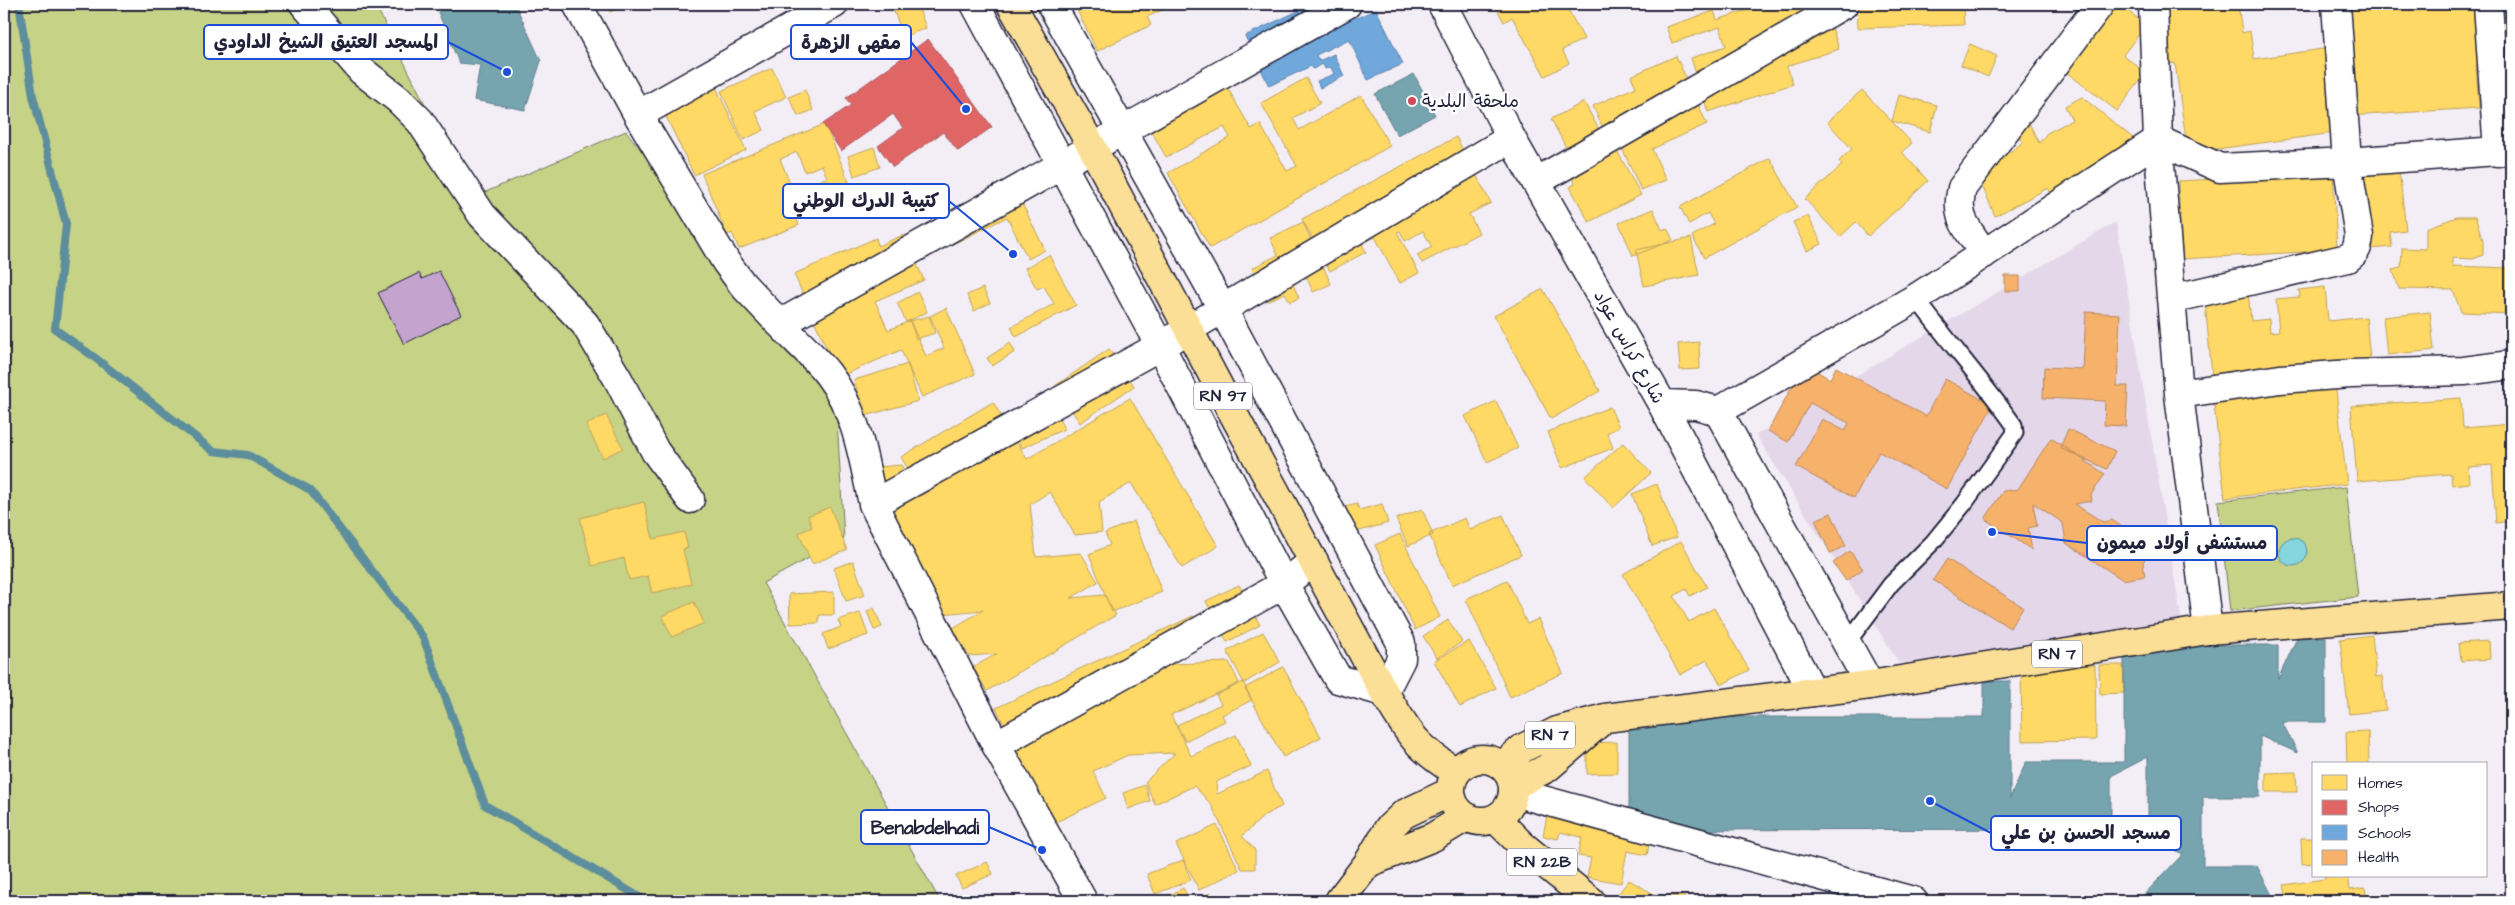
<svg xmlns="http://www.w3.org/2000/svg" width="2515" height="905" font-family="'Architects Daughter','Playpen Sans Arabic',sans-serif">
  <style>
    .built { fill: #e5d7ea }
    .green { fill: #c6d286; stroke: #747a60 }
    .water { fill: #85d6df; stroke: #5d8e9d }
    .homes { fill: #ffd966; stroke: #bda259 }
    .shops { fill: #e06666; stroke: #a75259 }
    .schools { fill: #6fa8dc; stroke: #5880ac }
    .health { fill: #f6b26b; stroke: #b6875d }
    .public { fill: #76a5af; stroke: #5d7e8c }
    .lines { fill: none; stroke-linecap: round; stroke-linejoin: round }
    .stream { stroke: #5d8e9d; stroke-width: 8 }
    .building { fill: #c4a4cf; stroke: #22223b }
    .service-casing { stroke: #22223b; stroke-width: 19 }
    .minor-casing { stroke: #22223b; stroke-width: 31 }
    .tertiary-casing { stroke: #22223b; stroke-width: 31 }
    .primary-casing { stroke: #22223b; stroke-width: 31 }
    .service { stroke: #fff; stroke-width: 15 }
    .minor { stroke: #fff; stroke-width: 28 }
    .tertiary { stroke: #fff; stroke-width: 28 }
    .primary { stroke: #fbdf96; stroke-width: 28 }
    .poi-dot { fill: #d1495b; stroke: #fff; stroke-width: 2 }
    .labels { text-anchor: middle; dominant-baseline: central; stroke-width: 5; stroke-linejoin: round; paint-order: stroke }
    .shield { fill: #fff; stroke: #646476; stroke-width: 1 }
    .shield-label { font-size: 16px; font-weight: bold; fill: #22223b }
    .poi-label { font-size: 18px; fill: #22223b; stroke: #fff; text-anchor: start }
    .street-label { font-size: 18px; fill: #22223b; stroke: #fff }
    .leader { fill: none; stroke: #1d4ed8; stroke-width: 2 }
    .callout-dot { fill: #1d4ed8; stroke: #fff; stroke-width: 2 }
    .callout { fill: #fff; stroke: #1d4ed8; stroke-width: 2 }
    .callout-label { font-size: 19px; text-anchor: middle; font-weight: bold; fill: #22223b }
  </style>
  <rect width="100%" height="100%" fill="#f3edf5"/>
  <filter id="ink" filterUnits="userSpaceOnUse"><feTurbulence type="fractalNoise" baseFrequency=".02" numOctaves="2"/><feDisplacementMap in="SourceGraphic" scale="10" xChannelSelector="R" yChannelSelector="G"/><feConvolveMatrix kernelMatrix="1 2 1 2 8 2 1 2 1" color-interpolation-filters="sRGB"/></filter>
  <g filter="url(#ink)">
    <!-- built -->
    <path class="built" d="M 2116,222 L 2183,630 L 1899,663 L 1756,435 Z"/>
    <!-- green -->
    <path class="green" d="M 4,4 L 375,4 L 472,198 L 626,131 L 836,401 L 844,539 L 763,583 L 940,901 L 4,901 Z
      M 2346,487 L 2358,597 L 2230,611 L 2218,501 Z"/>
    <!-- water -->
    <path class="water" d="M2279 552a14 14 0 1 1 28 0a14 14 0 1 1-28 0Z"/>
    <!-- homes -->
    <path class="homes" d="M 607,4 L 628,4 L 610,12 Z
      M 891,4 L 917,4 L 926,28 L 904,37 Z
      M 1074,4 L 1175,4 L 1147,17 L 1151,25 L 1097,51 Z
      M 1501,4 L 1565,4 L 1584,39 L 1562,50 L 1569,63 L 1545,76 L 1512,17 L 1504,22 L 1496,7 Z
      M 1765,4 L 1824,4 L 1839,49 L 1787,66 L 1793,84 L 1708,112 L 1691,58 L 1726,46 L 1720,27 L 1672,43 L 1666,27 L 1714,11 L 1717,20 Z
      M 1857,4 L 1982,4 L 1983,8 L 1963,9 L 1964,25 L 1858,28 Z
      M 2111,4 L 2119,4 L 2146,25 L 2123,55 L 2146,73 L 2117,111 L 2062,69 Z
      M 2162,4 L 2238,4 L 2242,33 L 2250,31 L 2254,59 L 2329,48 L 2341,132 L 2188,153 L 2175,63 L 2170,64 Z
      M 2343,4 L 2479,4 L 2482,65 L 2476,65 L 2479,108 L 2349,116 Z
      M 1970,44 L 1997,56 L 1988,77 L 1961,65 Z
      M 2505,52 L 2511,52 L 2511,88 L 2506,88 Z
      M 1676,56 L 1707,124 L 1652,149 L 1666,180 L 1641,190 L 1622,148 L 1628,145 L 1621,129 L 1606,135 L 1593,106 L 1636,87 L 1631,76 Z
      M 772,68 L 786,97 L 755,111 L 764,130 L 743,140 L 721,91 Z
      M 1306,78 L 1320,103 L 1293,118 L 1299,130 L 1361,95 L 1390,146 L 1210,248 L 1168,173 L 1230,137 L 1224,127 L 1166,157 L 1138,107 L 1223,80 L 1251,129 L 1260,124 L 1287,171 L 1297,166 L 1261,103 Z
      M 712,79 L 746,150 L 694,175 L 660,104 Z
      M 805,90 L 813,110 L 798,116 L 789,97 Z
      M 1862,90 L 1912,143 L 1902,152 L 1928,181 L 1868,236 L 1856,222 L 1840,237 L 1805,199 L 1842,165 L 1839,161 L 1852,149 L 1827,122 Z
      M 1899,95 L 1937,105 L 1930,132 L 1892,121 Z
      M 2082,97 L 2139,143 L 2056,202 L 2048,188 L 1995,216 L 1978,176 L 2023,142 L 2015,133 L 2028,121 L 2039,143 L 2047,133 L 2072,120 L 2065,106 Z
      M 1584,102 L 1603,137 L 1608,134 L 1641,195 L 1589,222 L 1570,187 L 1575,184 L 1560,155 L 1568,151 L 1551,119 Z
      M 825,124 L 849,182 L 832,190 L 822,165 L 805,172 L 797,152 L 780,159 L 798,202 L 791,205 L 799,225 L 739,249 L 732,233 L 727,235 L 702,174 Z
      M 1456,137 L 1491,203 L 1469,214 L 1479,233 L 1422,263 L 1417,255 L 1432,247 L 1423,231 L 1405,241 L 1400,231 L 1397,232 L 1419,273 L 1400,283 L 1375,237 L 1362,244 L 1366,252 L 1330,271 L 1302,219 Z
      M 874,147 L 880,167 L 854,176 L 848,156 Z
      M 1770,158 L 1797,207 L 1704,258 L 1692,236 L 1714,224 L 1708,213 L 1689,224 L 1680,207 Z
      M 2399,170 L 2406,230 L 2390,232 L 2392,247 L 2370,249 L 2362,174 Z
      M 2333,173 L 2337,250 L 2182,259 L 2178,181 Z
      M 825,178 L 837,201 L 808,215 L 797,192 Z
      M 1013,185 L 1045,250 L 1028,259 L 1007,217 L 917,262 Z
      M 1653,209 L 1662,230 L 1667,228 L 1673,240 L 1633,256 L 1619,223 Z
      M 1808,216 L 1822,244 L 1807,251 L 1793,222 Z
      M 2457,217 L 2475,217 L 2483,240 L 2483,255 L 2473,259 L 2452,258 L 2452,266 L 2511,268 L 2511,314 L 2461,312 L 2453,290 L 2399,289 L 2393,270 L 2401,267 L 2402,248 L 2426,249 L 2426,228 Z
      M 1303,222 L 1331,284 L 1313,292 L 1302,267 L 1288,273 L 1299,298 L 1290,302 L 1285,293 L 1268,301 L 1252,268 L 1278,255 L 1270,238 Z
      M 903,235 L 924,280 L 875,301 L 888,330 L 910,321 L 926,356 L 944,348 L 930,316 L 946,308 L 975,374 L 922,397 L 901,350 L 839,377 L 794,274 L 876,238 L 878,246 Z
      M 1691,238 L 1699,275 L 1644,286 L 1636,250 Z
      M 1049,255 L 1076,305 L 1016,337 L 1011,327 L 1054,304 L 1044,286 L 1037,289 L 1025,268 Z
      M 2325,287 L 2328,321 L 2366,317 L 2370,359 L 2212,375 L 2205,303 L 2248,292 L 2251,321 L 2269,319 L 2270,332 L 2279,331 L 2276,299 L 2300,297 L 2299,290 Z
      M 983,288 L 990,303 L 974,311 L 967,295 Z
      M 1543,289 L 1600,391 L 1551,419 L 1494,316 Z
      M 918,292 L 927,312 L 906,322 L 897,303 Z
      M 2430,312 L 2434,350 L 2387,355 L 2383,317 Z
      M 929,316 L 935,333 L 916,339 L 910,321 Z
      M 1699,342 L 1700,369 L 1680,370 L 1678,344 Z
      M 1010,343 L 1015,352 L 992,366 L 987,358 Z
      M 1109,349 L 1134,386 L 1080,423 L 1055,386 Z
      M 908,364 L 918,401 L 865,416 L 854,380 Z
      M 2335,382 L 2347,484 L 2225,498 L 2213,396 Z
      M 1049,395 L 1064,429 L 1022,448 L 1007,414 Z
      M 1130,398 L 1218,546 L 1182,568 L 1131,483 L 1099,502 L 1102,532 L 1075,535 L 1050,492 L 1030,504 L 1036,557 L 1081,553 L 1098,582 L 1071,598 L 1104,595 L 1116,615 L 987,691 L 973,667 L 997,654 L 969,656 L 953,628 L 983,610 L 931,615 L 857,469 L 901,465 L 920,496 L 999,449 L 916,482 L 901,457 L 993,402 L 1027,459 Z
      M 2461,398 L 2463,428 L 2511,424 L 2511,521 L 2496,523 L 2492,465 L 2468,467 L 2469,483 L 2452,485 L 2451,474 L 2357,481 L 2351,406 Z
      M 1496,401 L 1518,448 L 1487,462 L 1465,416 Z
      M 1610,407 L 1619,427 L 1607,433 L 1613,448 L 1562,468 L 1548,432 Z
      M 606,415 L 623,448 L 603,458 L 586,425 Z
      M 1623,443 L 1651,473 L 1613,508 L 1585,477 Z
      M 1657,484 L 1677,537 L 1652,546 L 1632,494 Z
      M 644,502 L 653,539 L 684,532 L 688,548 L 683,549 L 691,584 L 652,593 L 648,576 L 629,580 L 624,558 L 592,566 L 580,518 Z
      M 1357,504 L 1359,510 L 1382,504 L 1388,523 L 1349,534 L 1342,508 Z
      M 830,507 L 847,550 L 812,564 L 799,533 L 812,527 L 808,516 Z
      M 1422,509 L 1433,535 L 1408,546 L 1396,519 Z
      M 1503,515 L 1521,555 L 1452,585 L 1429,534 L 1465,518 L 1470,530 Z
      M 1134,521 L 1162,592 L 1112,612 L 1089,554 L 1110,545 L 1105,533 Z
      M 1400,534 L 1440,617 L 1415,630 L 1375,545 Z
      M 2506,540 L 2511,540 L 2511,556 L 2507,557 Z
      M 1681,541 L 1707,587 L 1690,596 L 1686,589 L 1674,596 L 1689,622 L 1714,608 L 1749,670 L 1721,685 L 1707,660 L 1680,675 L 1623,574 Z
      M 853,561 L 865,595 L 846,601 L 834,568 Z
      M 1507,580 L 1527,624 L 1538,619 L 1563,673 L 1510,697 L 1466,599 Z
      M 1239,585 L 1260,625 L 1227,642 L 1206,601 Z
      M 834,592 L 834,615 L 819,615 L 819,623 L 790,624 L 789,594 Z
      M 694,602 L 704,623 L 672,637 L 662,616 Z
      M 874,608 L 882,627 L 874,630 L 867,611 Z
      M 860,613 L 868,635 L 828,649 L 823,634 L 841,627 L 838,620 Z
      M 1193,616 L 1203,638 L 1142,665 L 1229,662 L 1239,683 L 1171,715 L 1191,756 L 1236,735 L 1251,766 L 1216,782 L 1217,794 L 1267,771 L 1282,806 L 1265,815 L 1242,836 L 1255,850 L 1255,869 L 1242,869 L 1211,804 L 1194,786 L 1155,804 L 1145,782 L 1175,753 L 1128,755 L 1093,771 L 1106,798 L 1052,824 L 996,708 Z
      M 1448,620 L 1462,642 L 1437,658 L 1423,636 Z
      M 1263,632 L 1280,662 L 1244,683 L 1227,651 Z
      M 2372,635 L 2376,677 L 2382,676 L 2386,710 L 2349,714 L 2340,639 Z
      M 1469,641 L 1496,688 L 1460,707 L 1434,661 Z
      M 2489,641 L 2490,659 L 2461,661 L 2459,643 Z
      M 2095,665 L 2096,740 L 2022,741 L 2021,666 Z
      M 2099,665 L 2123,665 L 2124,693 L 2100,694 Z
      M 1283,667 L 1321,737 L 1283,757 L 1245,688 Z
      M 1243,682 L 1252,700 L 1222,715 L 1225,721 L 1185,741 L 1177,725 L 1221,704 L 1216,695 Z
      M 2368,731 L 2369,764 L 2347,764 L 2346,732 Z
      M 1617,742 L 1617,773 L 1587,774 L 1587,743 Z
      M 2296,772 L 2297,792 L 2266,792 L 2266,773 Z
      M 1145,785 L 1150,801 L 1128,809 L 1123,793 Z
      M 1548,810 L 1652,830 L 1647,855 L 1627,851 L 1621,883 L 1587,877 L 1591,858 L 1578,856 L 1582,837 L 1560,832 L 1558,839 L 1543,836 Z
      M 1217,825 L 1239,870 L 1199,890 L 1176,844 Z
      M 2301,838 L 2314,838 L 2314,863 L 2302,864 Z
      M 1183,860 L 1191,880 L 1155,894 L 1147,874 Z
      M 987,862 L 993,874 L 962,888 L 956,876 Z
      M 2325,876 L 2348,876 L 2350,890 L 2365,888 L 2367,901 L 2287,901 L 2284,885 L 2325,879 Z
      M 1629,880 L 1657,896 L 1683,896 L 1687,901 L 1628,901 L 1618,894 Z
      M 1183,888 L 1190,901 L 1158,901 Z
      M 1211,893 L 1214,901 L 1195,901 L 1195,900 Z
      M 2082,897 L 2127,898 L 2127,901 L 2082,901 Z"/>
    <!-- shops -->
    <path class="shops" d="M 928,39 L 992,127 L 958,151 L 943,132 L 893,167 L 878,146 L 903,128 L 893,114 L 841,151 L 823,124 L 851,105 L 846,98 Z"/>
    <!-- schools -->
    <path class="schools" d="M 1313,4 L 1350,4 L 1357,18 L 1376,9 L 1403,64 L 1368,80 L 1349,39 L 1316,55 L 1319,61 L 1334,54 L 1344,76 L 1320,88 L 1317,81 L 1334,74 L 1331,67 L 1325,69 L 1323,64 L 1313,69 L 1311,66 L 1269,86 L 1245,36 Z"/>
    <!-- health -->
    <path class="health" d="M 2005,276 L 2020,276 L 2020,291 L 2005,291 Z
      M 2086,312 L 2120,314 L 2117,386 L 2128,386 L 2126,426 L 2104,425 L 2105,401 L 2043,398 L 2044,367 L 2083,369 Z
      M 1804,364 L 1830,379 L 1836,367 L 1926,416 L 1945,379 L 1993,405 L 1947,489 L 1879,452 L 1854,498 L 1796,467 L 1822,419 L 1845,431 L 1849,423 L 1810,403 L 1788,442 L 1768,431 Z
      M 2068,429 L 2115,451 L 2107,469 L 2060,448 Z
      M 2051,438 L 2105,474 L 2091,495 L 2092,501 L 2074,504 L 2103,522 L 2112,520 L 2152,547 L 2143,562 L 2145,576 L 2123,580 L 2066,543 L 2063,523 L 2033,503 L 2037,526 L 2028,528 L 2032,550 L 1985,519 L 2003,491 L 2018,489 Z
      M 1831,513 L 1846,546 L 1830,553 L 1815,520 Z
      M 1850,551 L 1863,569 L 1846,581 L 1833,563 Z
      M 1947,559 L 2023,607 L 2010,628 L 1933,580 Z"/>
    <!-- public -->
    <path class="public" d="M 458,4 L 515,4 L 541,61 L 525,110 L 474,100 L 480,65 L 459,63 L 438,12 Z
      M 1414,74 L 1435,115 L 1397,135 L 1375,94 Z
      M 2326,637 L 2326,722 L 2282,722 L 2298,753 L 2260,736 L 2260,797 L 2203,797 L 2203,866 L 2257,866 L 2275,901 L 2138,901 L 2183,854 L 2148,838 L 2148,757 L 2111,776 L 2111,829 L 1629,830 L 1629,717 L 1984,717 L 1984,681 L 2010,681 L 2010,798 L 2026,762 L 2124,762 L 2124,645 L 2278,645 L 2278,679 L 2297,638 Z"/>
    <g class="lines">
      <!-- stream -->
      <path class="stream" d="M 19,4 L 33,96 L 66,224 L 55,329 L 94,357 L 213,451 L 248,455 L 310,490 L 423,637 L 485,805 L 646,901"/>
    </g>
    <!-- building -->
    <path class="building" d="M 439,271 L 461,315 L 404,344 L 378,293 L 419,273 L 422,279 Z"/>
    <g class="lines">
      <!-- service casing -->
      <g class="service-casing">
        <path id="service" d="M 1847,643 L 1891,584 L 1933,542 L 1964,504 L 2015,433 L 2014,425 C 1983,381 1948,342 1916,298"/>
      </g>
      <!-- minor casing -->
      <g class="minor-casing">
        <path id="minor" d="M 304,4 L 362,71 L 399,100 L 420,121 L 482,215 L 585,324 L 618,379 L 655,451 L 690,499
          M 577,4 L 638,115 L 834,4
          M 975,4 L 1160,346 L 1284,584 L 1338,679 L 1384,692 L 1401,659 L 1401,643 L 1222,308 L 1051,4
          M 2488,4 L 2498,152
          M 638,115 L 726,262 L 743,285 L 780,324 L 1347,4
          M 1536,182 L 1844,4
          M 1984,254 C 1968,228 1954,219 1962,188 L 2100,4
          M 2171,299 L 2348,258 C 2357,252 2358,246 2359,236 L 2347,162 L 2336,4
          M 780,324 C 796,341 814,356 828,374 C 857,412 863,458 873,504 L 1160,346 L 1511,138
          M 2179,394 L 2280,379 L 2351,374 L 2464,371 L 2511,365
          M 1718,411 L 1916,298 L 2158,140 L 2153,4
          M 873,504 L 996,745 L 1284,584 L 1314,561
          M 2208,630 L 2179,394 L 2158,140 L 2220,168 L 2347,162 L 2511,150
          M 996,745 L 1083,901
          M 1513,792 L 1913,901"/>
      </g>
      <!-- tertiary casing -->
      <g class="tertiary-casing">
        <path id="tertiary" d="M 1442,4 L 1511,138 L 1662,404 L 1813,692
          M 1662,404 L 1696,405 L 1718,411 L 1870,685"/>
      </g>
      <!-- primary casing -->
      <g class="primary-casing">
        <path id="primary" d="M 1011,4 L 1092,147 L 1228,404 L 1384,692 C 1408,732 1415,747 1456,772
          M1451 790a31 31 0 1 1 62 0a31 31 0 1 1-62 0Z
          M 1502,766 L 1523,748 L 1557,731 L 1605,718 L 1870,685 L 2208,630 L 2511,606
          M 1513,786 L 1547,768 L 1598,724
          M 1496,819 L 1522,845 L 1591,901
          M 1368,863 L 1433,837 L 1466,817
          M 1339,901 L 1368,863 L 1388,829 L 1404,814 L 1450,792"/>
      </g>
      <!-- service -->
      <use href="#service" class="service"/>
      <!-- minor -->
      <use href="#minor" class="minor"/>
      <!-- tertiary -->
      <use href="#tertiary" class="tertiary"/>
      <!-- primary -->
      <use href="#primary" class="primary"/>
    </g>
  </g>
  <!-- markers -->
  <circle class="poi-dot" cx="1412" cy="101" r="5"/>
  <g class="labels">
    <!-- shield labels -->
    <g class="shield">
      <rect x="1194" y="382.5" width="58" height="27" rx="4"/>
      <rect x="2032" y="640.5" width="50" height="27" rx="4"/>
      <rect x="1525" y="721.5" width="50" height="27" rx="4"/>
      <rect x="1507" y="848.5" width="70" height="27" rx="4"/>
    </g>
    <g class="shield-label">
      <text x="1223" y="396">RN 97</text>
      <text x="2057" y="654">RN 7</text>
      <text x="1550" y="735">RN 7</text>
      <text x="1542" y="862">RN 22B</text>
    </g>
    <!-- poi labels -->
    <g class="poi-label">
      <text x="1422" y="101">ملحقة البلدية</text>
    </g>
    <!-- street labels -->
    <g class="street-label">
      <text transform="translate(1629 347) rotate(61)">شارع كراس عواد</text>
    </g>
  </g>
  <!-- callouts -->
  <path class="leader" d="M507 72L448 42M966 109L911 42M1013 254L949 201M1992 532L2087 543M1042 850L989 827M1930 801L1991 833"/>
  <g class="callout-dot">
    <circle cx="507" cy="72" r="5"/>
    <circle cx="966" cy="109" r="5"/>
    <circle cx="1013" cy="254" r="5"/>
    <circle cx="1992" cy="532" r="5"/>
    <circle cx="1042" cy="850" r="5"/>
    <circle cx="1930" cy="801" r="5"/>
  </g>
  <g class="callout">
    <rect x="204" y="25" width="244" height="34" rx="5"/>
    <rect x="791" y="25" width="120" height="34" rx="5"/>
    <rect x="783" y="184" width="166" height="34" rx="5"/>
    <rect x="2087" y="526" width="190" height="34" rx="5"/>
    <rect x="861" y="810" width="128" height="34" rx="5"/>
    <rect x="1991" y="816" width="190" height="34" rx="5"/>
  </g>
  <g class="callout-label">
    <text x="326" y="48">المسجد العتيق الشيخ الداودي</text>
    <text x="851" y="49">مقهى الزهرة</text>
    <text x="866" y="207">كتيبة الدرك الوطني</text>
    <text x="2182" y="549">مستشفى أولاد ميمون</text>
    <text x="925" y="834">Benabdelhadi</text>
    <text x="2086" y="839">مسجد الحسن بن علي</text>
  </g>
  <!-- margin -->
  <rect width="2515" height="905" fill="none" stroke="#fff" stroke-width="20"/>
  <rect x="10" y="10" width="2495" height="885" fill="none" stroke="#22223b" stroke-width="2" filter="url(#ink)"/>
  <!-- legend -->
  <rect x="2312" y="762" width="175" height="115" fill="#ffffff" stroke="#a7a7b1"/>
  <rect x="2322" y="775" width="25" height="15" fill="#ffd966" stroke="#a7a7b1"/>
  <text x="2358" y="788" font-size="15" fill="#22223b">Homes</text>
  <rect x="2322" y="800" width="25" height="15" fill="#e06666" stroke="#a7a7b1"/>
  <text x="2358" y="812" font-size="15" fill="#22223b">Shops</text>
  <rect x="2322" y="825" width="25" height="15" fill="#6fa8dc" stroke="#a7a7b1"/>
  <text x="2358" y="838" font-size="15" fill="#22223b">Schools</text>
  <rect x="2322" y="850" width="25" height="15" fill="#f6b26b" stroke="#a7a7b1"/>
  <text x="2358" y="862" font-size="15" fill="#22223b">Health</text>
</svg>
